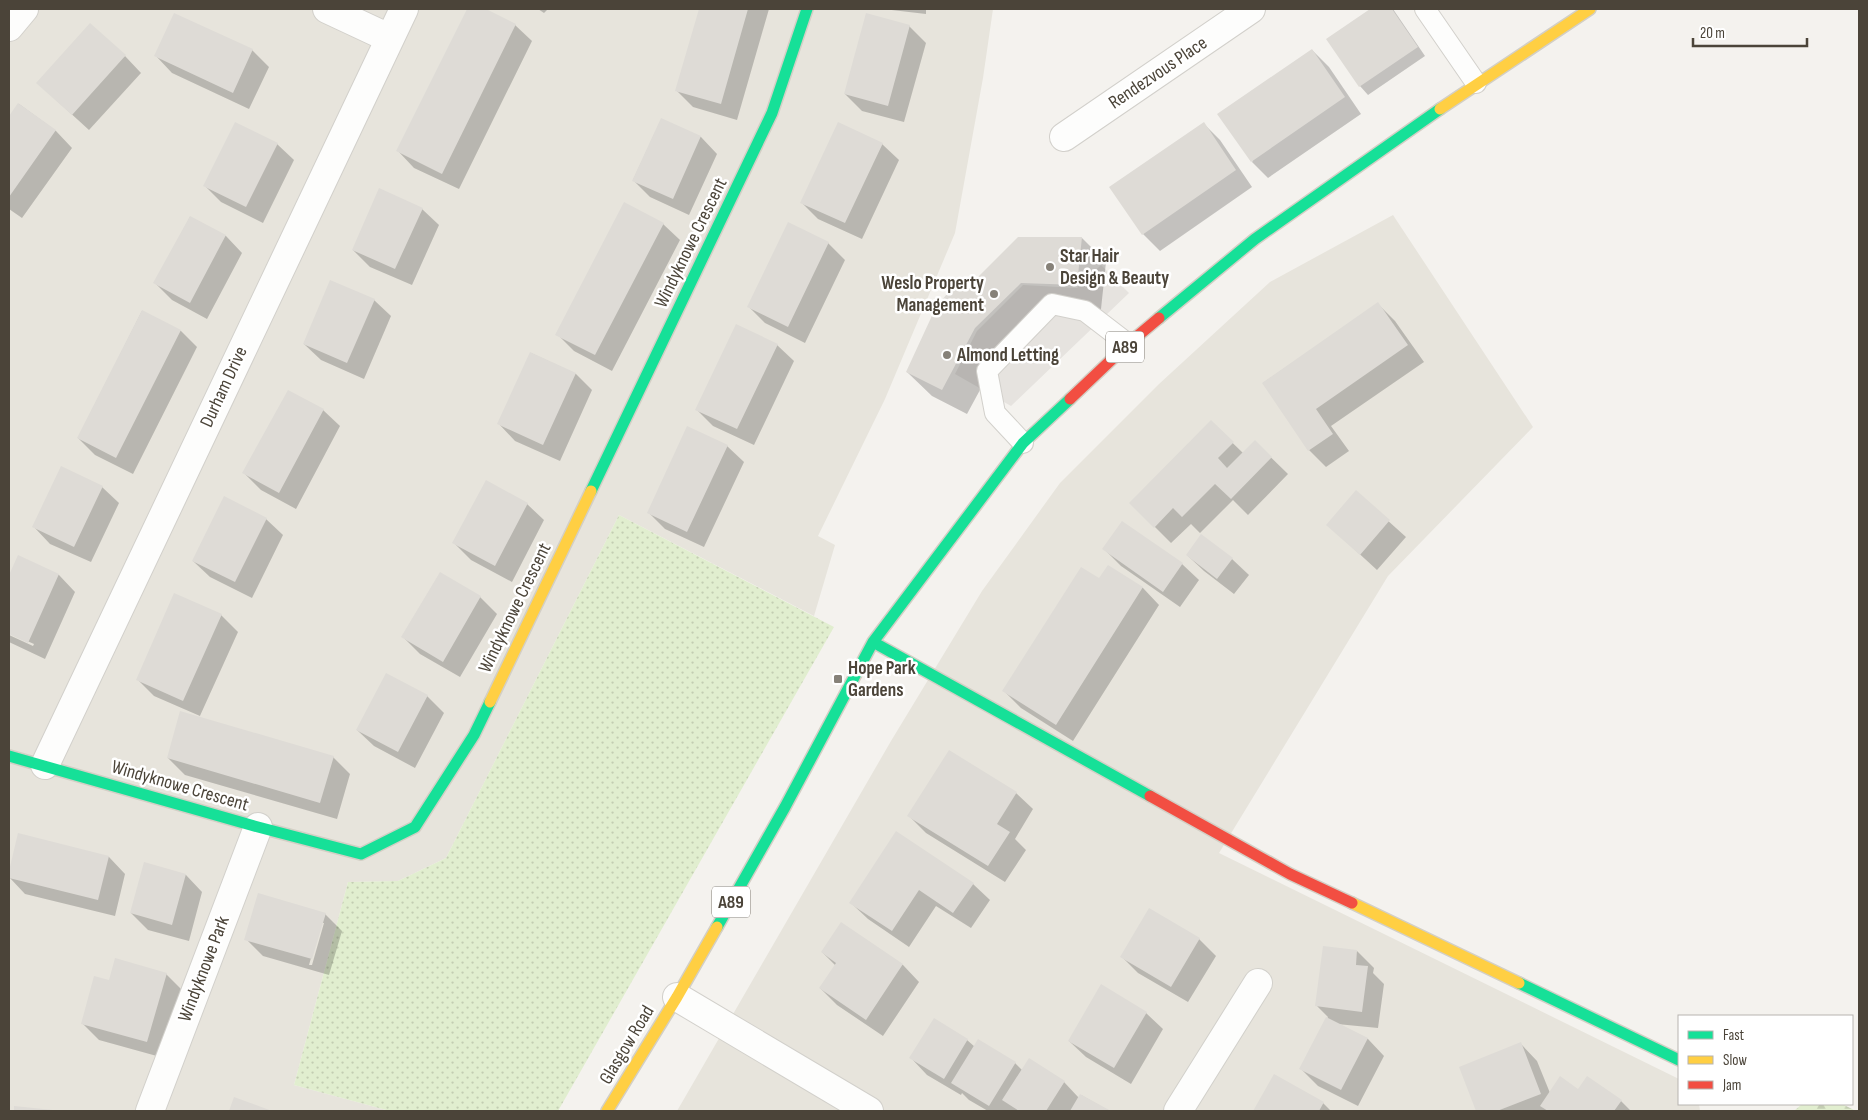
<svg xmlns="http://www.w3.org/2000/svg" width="1868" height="1120" font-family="'Sofia Sans Condensed',sans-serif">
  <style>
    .residential { fill: #e7e4dc }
    .green { fill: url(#green-dots) }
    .forest { fill: url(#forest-firs) }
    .parking { fill: #e6e3df }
    .shadow { fill: #0003; fill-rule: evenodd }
    .building { fill: #dedbd6 }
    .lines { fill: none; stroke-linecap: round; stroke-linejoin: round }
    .lane-casing { stroke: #d2d0cb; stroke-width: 22 }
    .street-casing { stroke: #d2d0cb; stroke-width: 30 }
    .fast-casing { stroke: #d3cfc5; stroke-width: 14 }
    .slow-casing { stroke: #d3cfc5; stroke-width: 14 }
    .jam-casing { stroke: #d3cfc5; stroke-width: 14 }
    .lane { stroke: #fdfdfc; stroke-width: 20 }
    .street { stroke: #fdfdfc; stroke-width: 28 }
    .fast { stroke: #16e098; stroke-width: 11 }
    .slow { stroke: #ffcf43; stroke-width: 11 }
    .jam { stroke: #f24e42; stroke-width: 11 }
    .poi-dot { fill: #868178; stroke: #fff; stroke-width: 2 }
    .labels { text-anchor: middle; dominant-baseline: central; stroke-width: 5; stroke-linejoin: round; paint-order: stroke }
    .shield { fill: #fff; stroke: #817c74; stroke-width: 1 }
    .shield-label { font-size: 18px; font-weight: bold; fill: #4b4439 }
    .street-label { font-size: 19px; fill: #4b4439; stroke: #fff }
    .poi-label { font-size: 19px; font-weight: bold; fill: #4b4439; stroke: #fff; text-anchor: start }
  </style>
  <defs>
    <pattern id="green-dots" width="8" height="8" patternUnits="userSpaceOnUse" patternTransform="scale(1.25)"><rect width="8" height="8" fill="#e1eecf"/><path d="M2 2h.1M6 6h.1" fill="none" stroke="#c3cdb2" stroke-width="1.8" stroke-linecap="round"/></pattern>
    <pattern id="forest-firs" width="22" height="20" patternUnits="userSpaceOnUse" patternTransform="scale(1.25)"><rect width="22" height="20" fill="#e1eecf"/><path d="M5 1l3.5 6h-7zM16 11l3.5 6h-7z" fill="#c3cdb2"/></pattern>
  </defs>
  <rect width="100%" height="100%" fill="#f4f2ee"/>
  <!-- residential -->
  <path class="residential" d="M 24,9 L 993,9 L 983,78 L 955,233 L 885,399 L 818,536 L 835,545 L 814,616 L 619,515 L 446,858 L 398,881 L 348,882 L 294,1085 L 390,1111 L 9,1111 L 9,27 Z
    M 1393,215 L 1533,427 L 1388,576 L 1219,853 L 1679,1079 L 1679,1104 L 1699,1104 L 1700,1111 L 677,1111 L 891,741 L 982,591 L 1060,483 L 1159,384 L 1270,282 Z"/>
  <!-- green -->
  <path class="green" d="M 619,515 L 834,627 L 558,1111 L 390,1111 L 294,1085 L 348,882 L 398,881 L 446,858 Z"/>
  <!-- forest -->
  <path class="forest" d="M 1802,1104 L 1842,1104 L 1856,1111 L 1794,1111 Z"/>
  <!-- parking -->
  <path class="parking" d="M 1101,265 L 1129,293 L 1011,406 L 955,374 L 977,331 L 1023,285 L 1077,288 Z"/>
  <!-- shadow -->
  <path class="shadow" d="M 468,9 L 484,9 L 515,25 L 532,41 L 459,189 L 414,168 L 398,151 Z
    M 538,9 L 548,9 L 544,13 Z
    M 700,9 L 769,9 L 737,120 L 693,107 L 677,91 Z
    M 883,9 L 926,9 L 926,14 Z
    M 1372,9 L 1393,9 L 1425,56 L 1368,95 L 1360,86 L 1328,39 Z
    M 909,26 L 926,43 L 904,122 L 862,111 L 845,94 Z
    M 252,50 L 269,67 L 249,109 L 172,73 L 156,56 Z
    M 1312,50 L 1329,67 L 1361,114 L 1268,178 L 1252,162 Z
    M 125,56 L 141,73 L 89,130 L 55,99 Z
    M 19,104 L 56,131 L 72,148 L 22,218 L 9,209 L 9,118 Z
    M 661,120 L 701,137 L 717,154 L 689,215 L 650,197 L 633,180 Z
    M 1204,124 L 1220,140 L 1252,187 L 1160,251 L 1143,234 Z
    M 277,144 L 294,160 L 263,223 L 221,202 L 205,186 Z
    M 882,144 L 899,160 L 862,239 L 818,219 L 802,203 Z
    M 422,209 L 439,225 L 412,285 L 370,267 L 353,250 Z
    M 190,217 L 226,236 L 242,253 L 207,319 L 172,300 L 155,283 Z
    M 663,224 L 680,240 L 612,371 L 574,351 L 557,334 Z
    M 1082,238 L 1106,262 L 1101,309 L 1046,307 L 1000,353 L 967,414 L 932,396 L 907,372 L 965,292 Z
    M 828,243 L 845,260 L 805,343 L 765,323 L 749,307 Z
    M 374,300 L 391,316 L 364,379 L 321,360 L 304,344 Z
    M 1378,304 L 1395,321 L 1424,362 L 1331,426 L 1349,451 L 1326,467 L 1309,450 L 1263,383 Z
    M 142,311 L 181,331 L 197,347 L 133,474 L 95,455 L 78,438 Z
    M 777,345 L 794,361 L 754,445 L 713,426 L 696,409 Z
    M 531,353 L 576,374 L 592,390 L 560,461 L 515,441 L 499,424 Z
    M 323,410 L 340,426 L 296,509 L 261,490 L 244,473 Z
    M 1211,422 L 1243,453 L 1255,442 L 1288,474 L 1248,515 L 1233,500 L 1200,533 L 1191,524 L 1171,543 L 1131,503 Z
    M 727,446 L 744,462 L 704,547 L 665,529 L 648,512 Z
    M 102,487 L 119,503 L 91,562 L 50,544 L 34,527 Z
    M 1356,492 L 1406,537 L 1377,570 L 1328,525 Z
    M 527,504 L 544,520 L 512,582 L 471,560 L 454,543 Z
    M 266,519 L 283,535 L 252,598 L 210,577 L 193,561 Z
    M 1104,549 L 1182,564 L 1199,580 L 1180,607 L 1121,566 Z
    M 1187,555 L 1232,559 L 1249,575 L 1234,594 L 1204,571 Z
    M 18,557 L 59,575 L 75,592 L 45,659 L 9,642 L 9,635 L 33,646 L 34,644 L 9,633 L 9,578 Z
    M 1108,566 L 1143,588 L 1159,605 L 1073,741 L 1021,708 L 1004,691 L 1100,580 Z
    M 440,574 L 480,597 L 497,614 L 460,677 L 420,654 L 403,637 Z
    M 221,615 L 238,632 L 199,718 L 200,716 L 154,696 L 137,679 Z
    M 427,696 L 444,713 L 415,768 L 374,746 L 357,730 Z
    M 333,757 L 350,774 L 337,819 L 185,775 L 168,758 Z
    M 1016,793 L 1033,809 L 1015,839 L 1026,850 L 1005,882 L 926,833 L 909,816 Z
    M 896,833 L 973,884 L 990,900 L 971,928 L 936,906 L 909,947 L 868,919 L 851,903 Z
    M 19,835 L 109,857 L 125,874 L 115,916 L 25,894 L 9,877 Z
    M 145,864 L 186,875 L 202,892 L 189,941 L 148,930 L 131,913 Z
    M 325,914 L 342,931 L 329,975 L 263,956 L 246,939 ZM 321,923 L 324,923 L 312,965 L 309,965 Z
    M 841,924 L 903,965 L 919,982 L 883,1036 L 837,1005 L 820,988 L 836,966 L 822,952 Z
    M 1199,939 L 1216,956 L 1188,1002 L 1138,973 L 1122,957 Z
    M 1357,951 L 1374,968 L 1373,973 L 1384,984 L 1378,1028 L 1337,1024 L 1368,1039 L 1384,1056 L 1358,1106 L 1318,1086 L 1301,1069 L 1328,1017 L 1317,1006 Z
    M 166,974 L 183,991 L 164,1058 L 99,1040 L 83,1024 L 110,981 Z
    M 1146,1013 L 1163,1029 L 1131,1084 L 1086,1057 L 1069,1041 Z
    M 967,1040 L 975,1047 L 1015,1063 L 1022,1070 L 1064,1082 L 1079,1098 L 1081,1095 L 1109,1111 L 1015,1111 L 1013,1110 L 1012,1111 L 988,1111 L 969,1100 L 962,1093 L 961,1095 L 927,1075 L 911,1058 Z
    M 1521,1044 L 1537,1061 L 1550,1093 L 1579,1091 L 1621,1101 L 1631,1111 L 1478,1111 L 1461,1068 Z
    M 1274,1076 L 1323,1103 L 1331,1111 L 1254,1111 Z"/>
  <!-- building -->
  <path class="building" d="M 467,9 L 486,9 L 516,24 L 442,174 L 396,151 Z
    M 699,9 L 748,9 L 721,104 L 675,91 Z
    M 1370,9 L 1392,9 L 1418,47 L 1359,87 L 1326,39 Z
    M 174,13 L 253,49 L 233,93 L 154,56 Z
    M 866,13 L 910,25 L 888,106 L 844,94 Z
    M 90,23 L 126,55 L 72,115 L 36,83 Z
    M 1312,49 L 1345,97 L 1251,162 L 1217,114 Z
    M 18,103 L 56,130 L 9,197 L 9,116 Z
    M 661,118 L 701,136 L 673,199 L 632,181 Z
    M 235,122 L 278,143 L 246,207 L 203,186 Z
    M 838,122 L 883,143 L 845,223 L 800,203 Z
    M 1204,122 L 1236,170 L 1142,235 L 1109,187 Z
    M 379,188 L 423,208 L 395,269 L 352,250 Z
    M 624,202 L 664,223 L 595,355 L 555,335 Z
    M 190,216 L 226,235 L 190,303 L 153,283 Z
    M 788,222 L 829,242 L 788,327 L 747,307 Z
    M 1018,237 L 1082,237 L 1077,285 L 1021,283 L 975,328 L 942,390 L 906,372 L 936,307 L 957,282 L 965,290 Z
    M 330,280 L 375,299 L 347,363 L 303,344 Z
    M 1378,302 L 1408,345 L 1316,409 L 1333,434 L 1308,451 L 1262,383 Z
    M 142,310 L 181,330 L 116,458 L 77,438 Z
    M 736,324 L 778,344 L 737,429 L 695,410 Z
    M 530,352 L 576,373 L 543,445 L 497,424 Z
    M 288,390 L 324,409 L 279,493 L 242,473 Z
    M 1211,420 L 1234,442 L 1218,458 L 1227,468 L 1255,440 L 1272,457 L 1231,499 L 1215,484 L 1182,517 L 1173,508 L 1154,528 L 1129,503 Z
    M 687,426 L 728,445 L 687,532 L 647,513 Z
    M 61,466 L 103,486 L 74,547 L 32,527 Z
    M 486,480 L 528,503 L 495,566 L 452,543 Z
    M 1356,490 L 1390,520 L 1360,555 L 1326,525 Z
    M 224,496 L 267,518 L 235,582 L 192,561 Z
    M 1122,521 L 1183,563 L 1163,592 L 1102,549 Z
    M 1201,534 L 1233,558 L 1217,579 L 1186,555 Z
    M 18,555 L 59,574 L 28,643 L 9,634 L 9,575 Z
    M 1108,565 L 1143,587 L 1056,725 L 1002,691 L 1081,567 L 1099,578 Z
    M 440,572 L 481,596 L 443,662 L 401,637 Z
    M 174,593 L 222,614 L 183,701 L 136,680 Z
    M 386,673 L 428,695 L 398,752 L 356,730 Z
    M 180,711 L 334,756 L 320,803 L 167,758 Z
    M 949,750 L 1017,792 L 997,824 L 1010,832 L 988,866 L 907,816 Z
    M 896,831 L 974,883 L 953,913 L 919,890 L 892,931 L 849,903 Z
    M 18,833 L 109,856 L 98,900 L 9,878 L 9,871 Z
    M 144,862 L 186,874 L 172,925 L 130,913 Z
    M 258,893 L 326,913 L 312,959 L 244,940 Z
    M 1149,908 L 1200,938 L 1171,987 L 1120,957 Z
    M 841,922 L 903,964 L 866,1020 L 819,988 L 836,963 L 821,952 Z
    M 1323,946 L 1357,950 L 1356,965 L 1368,966 L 1362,1012 L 1315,1006 Z
    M 115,958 L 167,973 L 147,1042 L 81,1024 L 94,976 L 109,980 Z
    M 1101,984 L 1147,1012 L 1114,1068 L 1068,1041 Z
    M 1326,1017 L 1368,1038 L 1341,1090 L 1299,1069 Z
    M 934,1018 L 968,1039 L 944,1079 L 909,1058 Z
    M 978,1039 L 1016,1062 L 989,1106 L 951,1083 Z
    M 1521,1042 L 1541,1094 L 1497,1111 L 1476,1111 L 1459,1067 Z
    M 1029,1058 L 1065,1081 L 1046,1111 L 1019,1111 L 1002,1100 Z
    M 1274,1074 L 1324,1102 L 1319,1111 L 1253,1111 Z
    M 1560,1076 L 1578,1089 L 1587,1076 L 1622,1100 L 1614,1111 L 1548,1111 L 1540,1106 Z
    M 1080,1094 L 1111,1111 L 1070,1111 Z
    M 234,1097 L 272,1111 L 229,1111 Z
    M 14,1106 L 53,1110 L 53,1111 L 14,1111 Z"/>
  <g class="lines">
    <!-- lane casing -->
    <g class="lane-casing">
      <path id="lane" d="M 1425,9 L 1476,83
        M 1023,443 L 995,413 L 987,371 L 1052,304 L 1085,311 L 1128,344"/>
    </g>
    <!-- street casing -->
    <g class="street-casing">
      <path id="street" d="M 327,9 L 389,38
        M 9,27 L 24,9
        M 1064,137 L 1251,9
        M 45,765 L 404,9
        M 677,997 L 869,1111
        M 150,1111 L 258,827
        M 1178,1111 L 1258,983"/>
    </g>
    <!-- fast casing -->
    <g class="fast-casing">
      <path id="fast" d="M 1159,318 L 1255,239 L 1440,109
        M 591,491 L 772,113 L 807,9
        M 873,642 L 1150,796
        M 9,756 L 258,827 L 361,854 L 415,827 L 474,735 L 490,702
        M 717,927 L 785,807 L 873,642 L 1023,443 L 1070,399
        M 1519,983 L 1679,1060"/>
    </g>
    <!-- slow casing -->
    <g class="slow-casing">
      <path id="slow" d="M 1440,109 L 1590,9
        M 490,702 L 591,491
        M 1352,903 L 1519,983
        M 607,1111 L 677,997 L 717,927"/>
    </g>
    <!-- jam casing -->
    <g class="jam-casing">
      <path id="jam" d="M 1070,399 L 1128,344 L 1159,318
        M 1150,796 L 1290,874 L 1352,903"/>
    </g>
    <!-- lane -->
    <use href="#lane" class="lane"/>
    <!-- street -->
    <use href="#street" class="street"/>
    <!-- fast -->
    <use href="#fast" class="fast"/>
    <!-- slow -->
    <use href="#slow" class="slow"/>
    <!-- jam -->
    <use href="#jam" class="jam"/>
  </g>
  <!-- markers -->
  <g class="poi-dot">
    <circle cx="1050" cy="267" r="5"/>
    <circle cx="994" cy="294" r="5"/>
    <circle cx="947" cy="355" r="5"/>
    <rect x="833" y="674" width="10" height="10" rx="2.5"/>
  </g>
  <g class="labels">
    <!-- shield labels -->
    <g class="shield">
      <rect x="1106" y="331.5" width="38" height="31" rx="4"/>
      <rect x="712" y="886.5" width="38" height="31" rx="4"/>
    </g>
    <g class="shield-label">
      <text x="1125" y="347">A89</text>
      <text x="731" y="902">A89</text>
    </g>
    <!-- street labels -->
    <g class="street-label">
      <text transform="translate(1158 73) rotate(-34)">Rendezvous Place</text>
      <text transform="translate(691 243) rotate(-64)">Windyknowe Crescent</text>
      <text transform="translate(224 387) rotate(-65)">Durham Drive</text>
      <text transform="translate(515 608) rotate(-64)">Windyknowe Crescent</text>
      <text transform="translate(180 786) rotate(16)">Windyknowe Crescent</text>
      <text transform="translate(204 969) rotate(-69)">Windyknowe Park</text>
      <text transform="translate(627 1045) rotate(-59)">Glasgow Road</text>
    </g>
    <!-- poi labels -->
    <g class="poi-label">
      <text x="1060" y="256">Star Hair<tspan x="1060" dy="22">Design &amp; Beauty</tspan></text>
      <text x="984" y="283" text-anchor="end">Weslo Property<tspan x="984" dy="22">Management</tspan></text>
      <text x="957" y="355">Almond Letting</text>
      <text x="848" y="668">Hope Park<tspan x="848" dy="22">Gardens</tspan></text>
    </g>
  </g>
  <!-- border -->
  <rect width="1868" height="1120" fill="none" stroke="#4b4439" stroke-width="20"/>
  <!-- legend -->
  <rect x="1678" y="1015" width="175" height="90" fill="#ffffff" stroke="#b7b4b0"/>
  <rect x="1688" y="1031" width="25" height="8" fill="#16e098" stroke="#b7b4b0"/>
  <text x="1723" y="1040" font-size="15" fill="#4b4439">Fast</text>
  <rect x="1688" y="1056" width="25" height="8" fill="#ffcf43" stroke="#b7b4b0"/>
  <text x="1723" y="1065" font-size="15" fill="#4b4439">Slow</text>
  <rect x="1688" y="1081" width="25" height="8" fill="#f24e42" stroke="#b7b4b0"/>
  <text x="1723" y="1090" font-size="15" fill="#4b4439">Jam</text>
  <!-- scale -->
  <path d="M1693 38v8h114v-8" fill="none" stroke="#4b4439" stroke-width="2.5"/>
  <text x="1700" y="38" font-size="15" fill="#4b4439" stroke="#ffffff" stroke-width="4" paint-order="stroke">20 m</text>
</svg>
